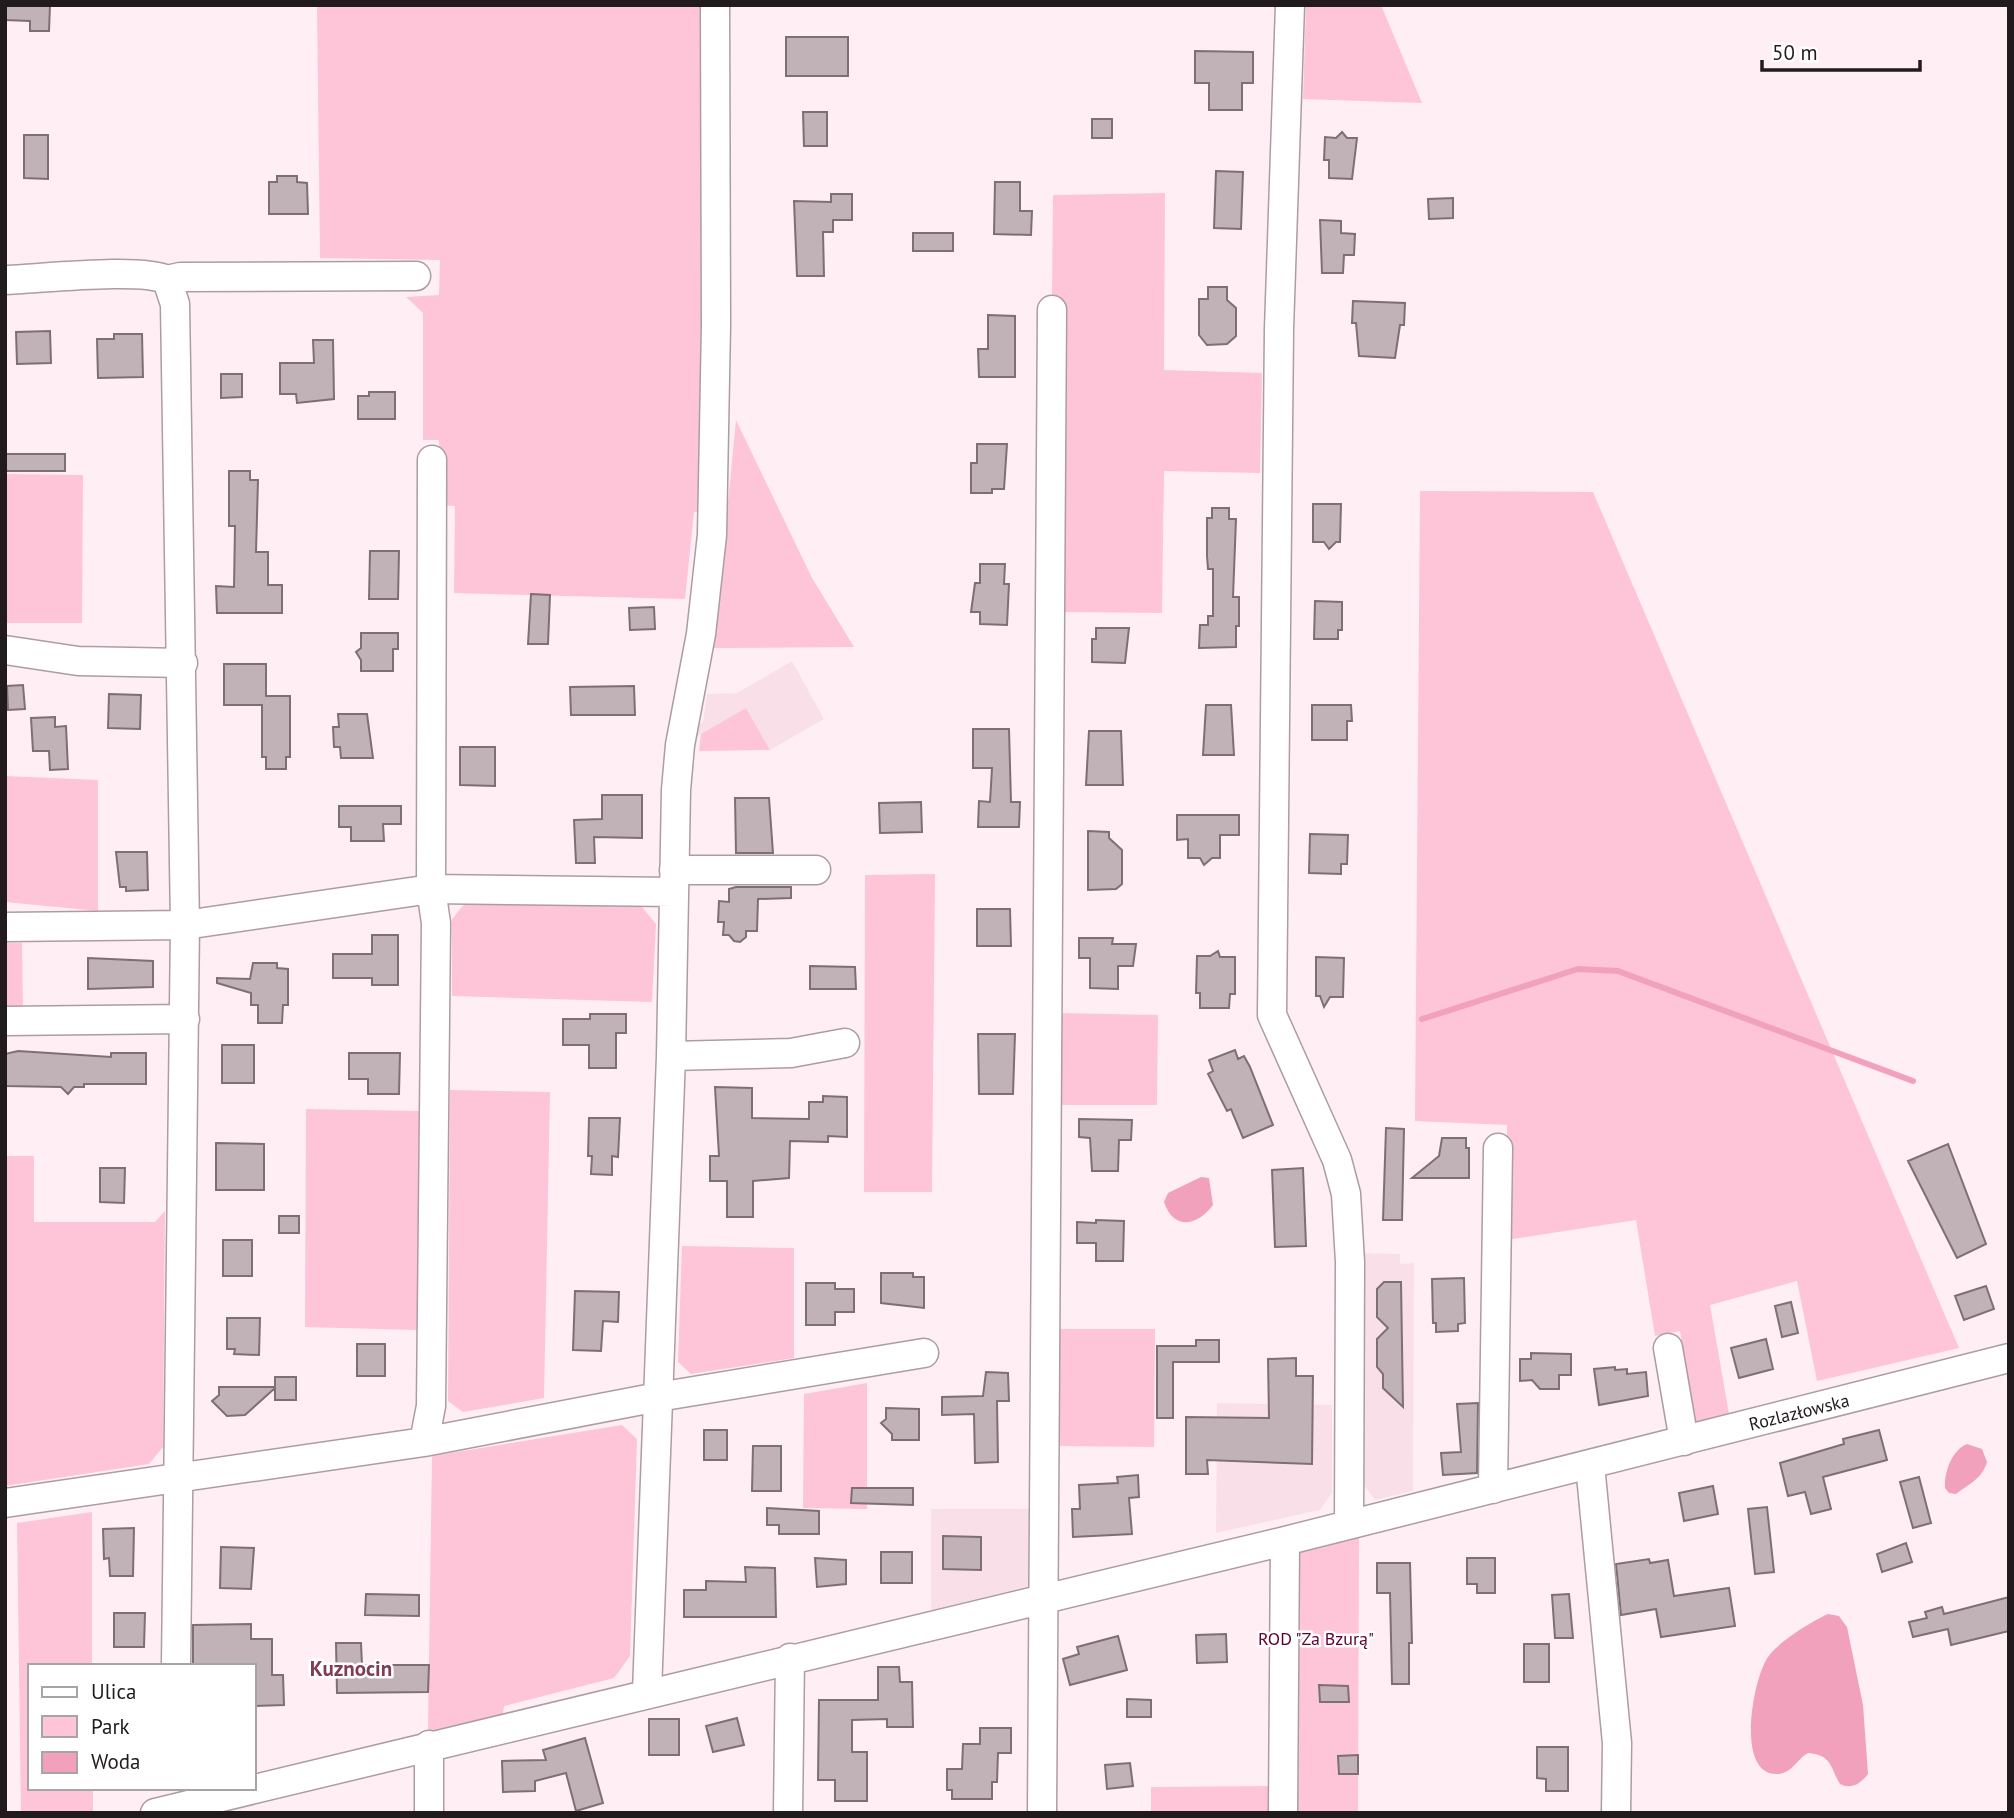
<svg xmlns="http://www.w3.org/2000/svg" width="2014" height="1818" font-family="'PT Sans',sans-serif">
  <style>
    .built { fill: #f9e0e8 }
    .green { fill: #fec4d7 }
    .water { fill: #f1a1bc }
    .lines { fill: none; stroke-linecap: round; stroke-linejoin: round }
    .stream { stroke: #f1a1bc; stroke-width: 6 }
    .building { fill: #c1b2b7; stroke: #7d6f73; stroke-width: 2 }
    .minor-casing { stroke: #ac9da2; stroke-width: 31 }
    .minor { stroke: #fff; stroke-width: 28 }
    .labels { text-anchor: middle; dominant-baseline: central; stroke-width: 5; stroke-linejoin: round; paint-order: stroke }
    .street-label { font-size: 18px; fill: #211b1d; stroke: #fff }
    .park-label { font-size: 18px; fill: #5f0032; stroke: #fff }
    .quarter-label { font-size: 21px; font-weight: bold; fill: #803b55; stroke: #fff }
  </style>
  <rect width="100%" height="100%" fill="#ffeff4"/>
  <!-- built -->
  <path class="built" d="M 792,661 L 824,719 L 770,750 L 746,708 L 687,742 L 690,730 L 703,722 L 707,694 L 737,693 Z
    M 1365,1253 L 1400,1254 L 1400,1264 L 1414,1263 L 1413,1491 L 1375,1500 L 1364,1485 Z
    M 1217,1403 L 1332,1405 L 1332,1493 L 1320,1510 L 1216,1533 Z
    M 931,1509 L 1030,1509 L 1030,1586 L 931,1610 Z"/>
  <!-- green -->
  <path class="green" d="M 317,5 L 709,5 L 706,511 L 694,512 L 685,599 L 454,593 L 455,506 L 439,505 L 439,440 L 423,440 L 423,313 L 406,297 L 439,295 L 440,260 L 320,258 Z
    M 1306,5 L 1381,5 L 1422,103 L 1303,99 Z
    M 1165,193 L 1164,370 L 1262,373 L 1260,473 L 1164,471 L 1162,613 L 1063,612 L 1065,301 L 1052,300 L 1053,195 Z
    M 736,420 L 812,578 L 854,647 L 714,648 Z
    M 5,474 L 83,475 L 82,623 L 5,623 Z
    M 1420,491 L 1593,492 L 1959,1348 L 1817,1381 L 1797,1281 L 1710,1305 L 1729,1414 L 1695,1423 L 1680,1331 L 1655,1336 L 1636,1220 L 1506,1240 L 1507,1125 L 1415,1121 Z
    M 746,708 L 770,750 L 699,751 L 701,734 Z
    M 5,776 L 98,780 L 98,911 L 5,902 Z
    M 935,874 L 932,1192 L 864,1192 L 865,875 Z
    M 466,902 L 642,907 L 656,924 L 652,1002 L 452,996 L 452,919 Z
    M 5,943 L 22,943 L 23,1011 L 5,1011 Z
    M 1059,1013 L 1158,1015 L 1157,1105 L 1059,1105 Z
    M 450,1090 L 550,1092 L 544,1398 L 463,1412 L 448,1401 Z
    M 306,1109 L 419,1111 L 417,1330 L 305,1327 Z
    M 5,1156 L 34,1156 L 34,1222 L 155,1222 L 165,1211 L 163,1447 L 149,1464 L 5,1486 Z
    M 682,1246 L 794,1248 L 794,1358 L 691,1374 L 678,1362 Z
    M 1057,1329 L 1155,1329 L 1154,1447 L 1056,1446 Z
    M 867,1383 L 867,1509 L 803,1508 L 804,1394 Z
    M 622,1425 L 637,1439 L 630,1656 L 614,1678 L 504,1706 L 503,1714 L 428,1731 L 432,1456 Z
    M 92,1512 L 92,1666 L 30,1666 L 30,1788 L 93,1788 L 93,1812 L 21,1813 L 17,1523 Z
    M 1359,1535 L 1358,1813 L 1151,1813 L 1151,1787 L 1273,1786 L 1274,1556 Z"/>
  <!-- water -->
  <path class="water" d="M 1201,1177 L 1209,1178 L 1213,1205 C 1197,1226 1174,1231 1164,1202 L 1168,1193 Z
    M 1967,1444 L 1982,1449 L 1987,1462 C 1982,1479 1969,1484 1956,1494 L 1949,1493 L 1945,1488 C 1944,1472 1952,1450 1967,1444 Z
    M 1828,1614 L 1839,1616 L 1847,1627 L 1863,1705 L 1868,1774 C 1861,1783 1852,1790 1840,1784 C 1830,1767 1832,1755 1808,1753 C 1797,1759 1793,1772 1779,1774 C 1734,1778 1753,1678 1768,1657 C 1777,1643 1812,1621 1828,1614 Z"/>
  <g class="lines">
    <!-- stream -->
    <path class="stream" d="M 1422,1019 L 1578,969 L 1618,971 L 1913,1081"/>
  </g>
  <!-- building -->
  <path class="building" d="M 5,5 L 50,5 L 49,31 L 30,31 L 30,21 L 5,20 Z
    M 786,37 L 848,37 L 848,76 L 786,76 Z
    M 1195,51 L 1253,52 L 1253,83 L 1242,83 L 1242,110 L 1209,110 L 1209,83 L 1195,83 Z
    M 803,112 L 827,112 L 827,146 L 804,146 Z
    M 1092,119 L 1112,119 L 1112,138 L 1092,138 Z
    M 1342,132 L 1347,138 L 1357,138 L 1352,179 L 1329,178 L 1329,160 L 1324,160 L 1325,137 L 1336,138 Z
    M 24,135 L 48,135 L 48,179 L 24,178 Z
    M 1216,171 L 1243,172 L 1241,229 L 1214,228 Z
    M 277,176 L 297,176 L 297,182 L 307,183 L 308,214 L 269,214 L 269,182 L 277,182 Z
    M 995,182 L 1020,182 L 1020,211 L 1032,211 L 1031,235 L 994,234 Z
    M 831,194 L 852,194 L 852,220 L 833,220 L 833,232 L 823,232 L 824,276 L 797,276 L 794,201 L 831,202 Z
    M 1453,198 L 1453,218 L 1429,219 L 1428,199 Z
    M 1320,220 L 1341,221 L 1341,233 L 1355,234 L 1354,255 L 1344,255 L 1343,273 L 1322,273 Z
    M 913,233 L 953,233 L 953,251 L 913,251 Z
    M 1208,287 L 1227,287 L 1227,300 L 1236,308 L 1236,336 L 1227,344 L 1207,345 L 1199,335 L 1199,299 L 1208,299 Z
    M 1353,301 L 1405,303 L 1404,325 L 1400,325 L 1395,358 L 1359,356 L 1356,323 L 1352,323 Z
    M 988,315 L 1015,316 L 1015,377 L 979,377 L 978,349 L 988,349 Z
    M 50,331 L 51,363 L 17,364 L 16,332 Z
    M 114,334 L 142,334 L 143,377 L 98,378 L 97,339 L 114,339 Z
    M 313,340 L 333,340 L 334,399 L 297,403 L 296,394 L 280,394 L 280,363 L 314,363 Z
    M 221,374 L 242,374 L 242,397 L 221,398 Z
    M 369,392 L 395,392 L 395,419 L 358,419 L 358,396 L 369,396 Z
    M 977,444 L 1007,444 L 1004,489 L 992,489 L 992,493 L 971,493 L 971,463 L 977,463 Z
    M 5,454 L 65,454 L 65,471 L 5,471 Z
    M 229,471 L 250,471 L 250,480 L 258,480 L 256,552 L 268,552 L 268,585 L 282,585 L 282,613 L 217,613 L 216,586 L 234,587 L 235,526 L 229,526 Z
    M 1313,504 L 1341,504 L 1340,542 L 1336,542 L 1329,549 L 1324,542 L 1313,542 Z
    M 1212,508 L 1229,508 L 1229,519 L 1236,519 L 1233,597 L 1239,597 L 1239,626 L 1236,626 L 1236,647 L 1199,648 L 1200,625 L 1208,625 L 1208,616 L 1213,616 L 1213,569 L 1208,569 L 1207,556 L 1207,518 L 1212,518 Z
    M 370,551 L 399,551 L 398,599 L 369,599 Z
    M 980,564 L 1005,564 L 1004,584 L 1009,584 L 1007,625 L 980,624 L 980,612 L 971,612 L 975,583 L 980,583 Z
    M 531,594 L 550,595 L 548,644 L 528,644 Z
    M 1315,601 L 1342,602 L 1342,630 L 1338,630 L 1338,639 L 1314,639 Z
    M 654,607 L 655,629 L 630,630 L 629,608 Z
    M 1096,628 L 1129,628 L 1125,663 L 1092,662 L 1092,639 L 1096,639 Z
    M 361,633 L 398,633 L 398,649 L 393,649 L 393,671 L 361,671 L 361,660 L 356,652 L 361,648 Z
    M 224,664 L 266,664 L 266,696 L 290,696 L 290,757 L 286,757 L 286,769 L 266,769 L 266,757 L 262,757 L 262,705 L 224,705 Z
    M 23,685 L 25,709 L 8,710 L 7,686 Z
    M 634,686 L 635,715 L 571,715 L 570,687 Z
    M 109,694 L 141,695 L 140,729 L 108,728 Z
    M 1206,705 L 1231,705 L 1234,755 L 1203,755 Z
    M 1312,705 L 1351,705 L 1352,721 L 1347,721 L 1347,740 L 1312,740 Z
    M 338,714 L 367,714 L 373,758 L 341,758 L 340,747 L 334,747 L 333,727 L 339,727 Z
    M 55,717 L 55,727 L 66,726 L 68,769 L 50,770 L 49,751 L 33,751 L 31,718 Z
    M 973,729 L 1009,729 L 1011,802 L 1020,802 L 1019,827 L 978,827 L 979,801 L 990,802 L 992,768 L 973,768 Z
    M 1089,731 L 1121,731 L 1123,785 L 1086,785 Z
    M 460,747 L 495,747 L 495,786 L 460,785 Z
    M 602,795 L 642,795 L 642,838 L 594,837 L 595,863 L 576,863 L 574,820 L 602,819 Z
    M 735,798 L 769,798 L 773,853 L 736,853 Z
    M 921,802 L 922,832 L 880,833 L 879,803 Z
    M 339,806 L 401,806 L 401,824 L 383,824 L 384,841 L 351,841 L 351,827 L 339,827 Z
    M 1177,815 L 1239,815 L 1239,835 L 1220,835 L 1220,858 L 1212,858 L 1204,865 L 1200,858 L 1188,858 L 1188,839 L 1177,840 Z
    M 1088,831 L 1109,832 L 1109,838 L 1122,850 L 1122,884 L 1116,889 L 1088,890 Z
    M 1310,834 L 1348,835 L 1347,864 L 1341,864 L 1341,874 L 1309,873 Z
    M 116,852 L 147,852 L 148,890 L 126,891 L 126,887 L 120,887 Z
    M 736,887 L 791,887 L 791,898 L 758,899 L 757,931 L 746,931 L 746,937 L 740,942 L 734,941 L 729,935 L 723,935 L 724,922 L 718,922 L 719,901 L 729,902 L 729,889 Z
    M 977,909 L 1010,909 L 1011,946 L 977,946 Z
    M 372,935 L 398,935 L 398,985 L 372,985 L 372,978 L 333,978 L 333,954 L 372,954 Z
    M 1079,938 L 1113,938 L 1112,944 L 1136,944 L 1133,966 L 1118,966 L 1118,989 L 1090,988 L 1090,958 L 1079,958 Z
    M 1218,951 L 1220,957 L 1235,957 L 1235,994 L 1230,994 L 1229,1008 L 1200,1008 L 1200,993 L 1196,993 L 1197,956 L 1210,956 Z
    M 1316,957 L 1344,958 L 1343,997 L 1330,997 L 1324,1007 L 1320,996 L 1316,996 Z
    M 88,958 L 153,961 L 153,987 L 88,989 Z
    M 253,963 L 277,963 L 277,968 L 288,969 L 288,1005 L 283,1005 L 282,1023 L 258,1023 L 258,1005 L 251,1005 L 251,993 L 217,983 L 217,978 L 250,979 Z
    M 810,966 L 855,967 L 856,989 L 810,989 Z
    M 590,1014 L 626,1014 L 626,1033 L 616,1033 L 616,1068 L 589,1068 L 589,1045 L 563,1045 L 563,1019 L 590,1019 Z
    M 978,1034 L 1015,1034 L 1013,1094 L 979,1094 Z
    M 222,1045 L 254,1045 L 254,1083 L 222,1083 Z
    M 1235,1050 L 1238,1059 L 1244,1056 L 1250,1067 L 1273,1125 L 1243,1138 L 1231,1109 L 1227,1111 L 1208,1074 L 1213,1071 L 1209,1060 Z
    M 18,1051 L 111,1057 L 111,1053 L 146,1053 L 146,1084 L 84,1084 L 84,1087 L 74,1087 L 68,1094 L 61,1087 L 5,1086 L 5,1054 Z
    M 349,1053 L 400,1053 L 399,1094 L 368,1094 L 368,1079 L 349,1079 Z
    M 715,1087 L 752,1088 L 752,1118 L 809,1119 L 809,1102 L 823,1102 L 823,1096 L 847,1097 L 847,1137 L 828,1136 L 828,1142 L 790,1141 L 789,1178 L 753,1181 L 753,1217 L 727,1217 L 727,1181 L 710,1181 L 710,1156 L 719,1156 Z
    M 589,1118 L 620,1118 L 618,1157 L 612,1156 L 612,1175 L 591,1174 L 592,1156 L 588,1156 Z
    M 1079,1119 L 1132,1120 L 1131,1140 L 1119,1140 L 1118,1171 L 1092,1171 L 1090,1138 L 1079,1137 Z
    M 1386,1128 L 1404,1129 L 1402,1220 L 1383,1220 Z
    M 1442,1138 L 1466,1138 L 1466,1148 L 1469,1148 L 1469,1178 L 1412,1178 L 1439,1156 Z
    M 216,1143 L 264,1144 L 264,1190 L 216,1190 Z
    M 1948,1144 L 1986,1244 L 1957,1258 L 1908,1161 Z
    M 100,1168 L 125,1168 L 124,1203 L 100,1202 Z
    M 1303,1168 L 1306,1246 L 1275,1247 L 1272,1170 Z
    M 279,1216 L 299,1216 L 299,1233 L 279,1233 Z
    M 1096,1220 L 1124,1221 L 1123,1261 L 1096,1261 L 1096,1243 L 1077,1243 L 1077,1222 L 1096,1223 Z
    M 223,1240 L 252,1240 L 252,1276 L 223,1276 Z
    M 881,1273 L 913,1273 L 913,1277 L 924,1277 L 924,1308 L 881,1303 Z
    M 1464,1278 L 1465,1323 L 1458,1324 L 1458,1331 L 1436,1332 L 1436,1323 L 1433,1323 L 1432,1279 Z
    M 1384,1282 L 1401,1282 L 1403,1407 L 1383,1388 L 1383,1374 L 1377,1367 L 1377,1339 L 1388,1328 L 1377,1317 L 1377,1289 Z
    M 806,1283 L 835,1283 L 835,1289 L 854,1289 L 854,1312 L 835,1312 L 835,1325 L 806,1325 Z
    M 1986,1286 L 1994,1309 L 1964,1320 L 1955,1296 Z
    M 575,1291 L 619,1292 L 618,1322 L 603,1321 L 601,1351 L 573,1350 Z
    M 1791,1302 L 1798,1333 L 1782,1337 L 1775,1306 Z
    M 227,1318 L 260,1318 L 259,1355 L 234,1354 L 235,1349 L 227,1349 Z
    M 1766,1339 L 1773,1369 L 1739,1378 L 1731,1348 Z
    M 1196,1340 L 1219,1340 L 1219,1362 L 1173,1362 L 1173,1418 L 1157,1418 L 1157,1346 L 1196,1346 Z
    M 357,1344 L 385,1344 L 385,1376 L 357,1376 Z
    M 1531,1353 L 1571,1354 L 1571,1375 L 1559,1375 L 1559,1389 L 1540,1389 L 1532,1380 L 1520,1381 L 1520,1359 L 1531,1359 Z
    M 1296,1358 L 1296,1376 L 1313,1376 L 1312,1464 L 1207,1460 L 1208,1474 L 1186,1474 L 1186,1417 L 1269,1418 L 1268,1359 Z
    M 1615,1367 L 1615,1370 L 1627,1369 L 1627,1374 L 1646,1372 L 1648,1396 L 1599,1405 L 1594,1369 Z
    M 986,1372 L 1008,1373 L 1009,1401 L 997,1401 L 998,1462 L 975,1463 L 974,1414 L 942,1415 L 942,1397 L 983,1396 Z
    M 275,1377 L 296,1377 L 296,1400 L 275,1400 L 275,1388 L 245,1415 L 227,1416 L 212,1401 L 219,1395 L 219,1387 L 275,1387 Z
    M 1478,1403 L 1477,1473 L 1443,1475 L 1441,1453 L 1461,1452 L 1457,1404 Z
    M 886,1408 L 919,1409 L 919,1440 L 892,1440 L 892,1434 L 881,1423 L 886,1419 Z
    M 704,1430 L 727,1430 L 727,1460 L 704,1460 Z
    M 1879,1430 L 1887,1460 L 1823,1477 L 1831,1509 L 1811,1514 L 1805,1492 L 1788,1496 L 1780,1463 L 1844,1444 L 1843,1439 Z
    M 753,1446 L 781,1446 L 781,1491 L 752,1491 Z
    M 1138,1475 L 1139,1497 L 1129,1498 L 1132,1534 L 1073,1537 L 1072,1509 L 1080,1509 L 1079,1485 L 1118,1483 L 1117,1477 Z
    M 1919,1477 L 1931,1523 L 1913,1528 L 1900,1482 Z
    M 1713,1486 L 1718,1514 L 1684,1521 L 1679,1493 Z
    M 852,1488 L 913,1488 L 913,1505 L 851,1503 Z
    M 1767,1507 L 1774,1572 L 1755,1574 L 1748,1509 Z
    M 767,1508 L 819,1511 L 819,1534 L 779,1534 L 779,1525 L 767,1525 Z
    M 134,1528 L 133,1576 L 110,1576 L 109,1558 L 104,1559 L 103,1529 Z
    M 943,1536 L 981,1537 L 981,1570 L 943,1569 Z
    M 1906,1543 L 1912,1562 L 1882,1572 L 1877,1554 Z
    M 221,1547 L 254,1548 L 251,1589 L 220,1588 Z
    M 881,1552 L 912,1552 L 912,1583 L 881,1583 Z
    M 815,1558 L 846,1560 L 846,1584 L 817,1587 Z
    M 1467,1558 L 1495,1558 L 1495,1593 L 1477,1593 L 1477,1584 L 1467,1584 Z
    M 1649,1559 L 1650,1563 L 1668,1560 L 1674,1596 L 1729,1588 L 1735,1626 L 1661,1637 L 1656,1609 L 1621,1615 L 1616,1564 Z
    M 1377,1563 L 1410,1563 L 1412,1643 L 1409,1643 L 1409,1684 L 1392,1684 L 1390,1593 L 1377,1593 Z
    M 745,1567 L 775,1568 L 776,1617 L 684,1617 L 684,1590 L 706,1590 L 706,1581 L 746,1582 Z
    M 366,1594 L 419,1595 L 419,1616 L 365,1615 Z
    M 1569,1594 L 1573,1638 L 1555,1638 L 1552,1595 Z
    M 2009,1597 L 2009,1631 L 1951,1645 L 1948,1629 L 1913,1637 L 1909,1622 L 1927,1618 L 1925,1612 L 1942,1607 L 1944,1614 Z
    M 114,1613 L 145,1613 L 144,1647 L 114,1647 Z
    M 251,1624 L 251,1639 L 272,1639 L 272,1675 L 283,1675 L 284,1705 L 254,1706 L 254,1666 L 193,1665 L 193,1625 Z
    M 1226,1634 L 1227,1662 L 1197,1663 L 1196,1635 Z
    M 1118,1636 L 1127,1670 L 1070,1685 L 1063,1659 L 1079,1654 L 1077,1647 Z
    M 336,1643 L 361,1643 L 362,1665 L 429,1665 L 428,1692 L 337,1693 Z
    M 1524,1644 L 1549,1644 L 1549,1682 L 1524,1682 Z
    M 878,1667 L 899,1667 L 900,1682 L 912,1682 L 913,1727 L 887,1727 L 887,1719 L 852,1720 L 852,1752 L 867,1752 L 867,1801 L 835,1801 L 835,1780 L 818,1780 L 819,1700 L 878,1700 Z
    M 1319,1685 L 1348,1686 L 1349,1702 L 1320,1702 Z
    M 1127,1699 L 1151,1700 L 1151,1717 L 1127,1717 Z
    M 737,1718 L 744,1745 L 713,1752 L 706,1726 Z
    M 649,1719 L 679,1719 L 679,1755 L 649,1755 Z
    M 980,1728 L 1011,1728 L 1011,1753 L 998,1753 L 997,1782 L 992,1782 L 992,1799 L 952,1799 L 952,1790 L 947,1790 L 947,1769 L 962,1769 L 963,1744 L 980,1744 Z
    M 585,1738 L 603,1803 L 576,1811 L 566,1773 L 535,1781 L 535,1791 L 503,1792 L 502,1761 L 546,1760 L 543,1750 Z
    M 1537,1747 L 1568,1747 L 1568,1791 L 1546,1791 L 1546,1779 L 1537,1778 Z
    M 1358,1755 L 1358,1774 L 1339,1774 L 1338,1756 Z
    M 1130,1763 L 1133,1786 L 1107,1789 L 1105,1765 Z"/>
  <g class="lines">
    <!-- minor casing -->
    <g class="minor-casing">
      <path id="minor" d="M 1290,5 L 1279,329 L 1272,1015 L 1337,1160 L 1346,1194 L 1350,1262 L 1349,1524
        M 416,276 L 180,277 L 167,280 L 175,304 L 185,925 L 431,889 L 673,892
        M 5,280 C 39,279 142,267 167,280
        M 5,650 L 78,661 L 183,663
        M 674,870 L 816,870
        M 5,927 L 185,925 L 176,1666
        M 5,1021 L 185,1019
        M 671,1056 L 791,1053 L 845,1043
        M 1668,1348 L 1684,1441
        M 424,1442 L 431,1406 L 436,923 L 431,889 L 432,460
        M 1590,1465 L 1617,1743 L 1616,1813
        M 1493,1489 L 1498,1148
        M 5,1503 L 424,1442 L 658,1397 L 924,1353
        M 647,1692 L 671,1056 L 676,790 L 680,745 L 701,634 L 712,535 L 716,325 L 715,5
        M 155,1813 L 1285,1541 L 2009,1358
        M 429,1813 L 429,1745
        M 788,1813 L 790,1658
        M 1042,1813 L 1052,310
        M 1283,1813 L 1285,1541"/>
    </g>
    <!-- minor -->
    <use href="#minor" class="minor"/>
  </g>
  <g class="labels">
    <!-- street labels -->
    <g class="street-label">
      <text transform="translate(1799 1412) rotate(-14)">Rozlazłowska</text>
    </g>
    <!-- park labels -->
    <g class="park-label">
      <text x="1316" y="1638">ROD "Za Bzurą"</text>
    </g>
    <!-- quarter labels -->
    <g class="quarter-label">
      <text x="351" y="1668">Kuznocin</text>
    </g>
  </g>
  <!-- border -->
  <rect width="2014" height="1818" fill="none" stroke="#211b1d" stroke-width="14"/>
  <!-- legend -->
  <rect x="28" y="1664" width="228" height="126" fill="#ffffff" stroke="#a6a4a5" stroke-width="2"/>
  <rect x="42" y="1687" width="35" height="10" fill="#ffffff" stroke="#a6a4a5" stroke-width="2"/>
  <text x="91" y="1699" font-size="21" fill="#211b1d">Ulica</text>
  <rect x="42" y="1716" width="35" height="21" fill="#fec4d7" stroke="#a6a4a5" stroke-width="2"/>
  <text x="91" y="1734" font-size="21" fill="#211b1d">Park</text>
  <rect x="42" y="1752" width="35" height="21" fill="#f1a1bc" stroke="#a6a4a5" stroke-width="2"/>
  <text x="91" y="1769" font-size="21" fill="#211b1d">Woda</text>
  <!-- scale -->
  <path d="M1762 60v10h158v-10" fill="none" stroke="#211b1d" stroke-width="3.5"/>
  <text x="1772" y="60" font-size="21" fill="#211b1d" stroke="#ffffff" stroke-width="5" paint-order="stroke">50 m</text>
</svg>
